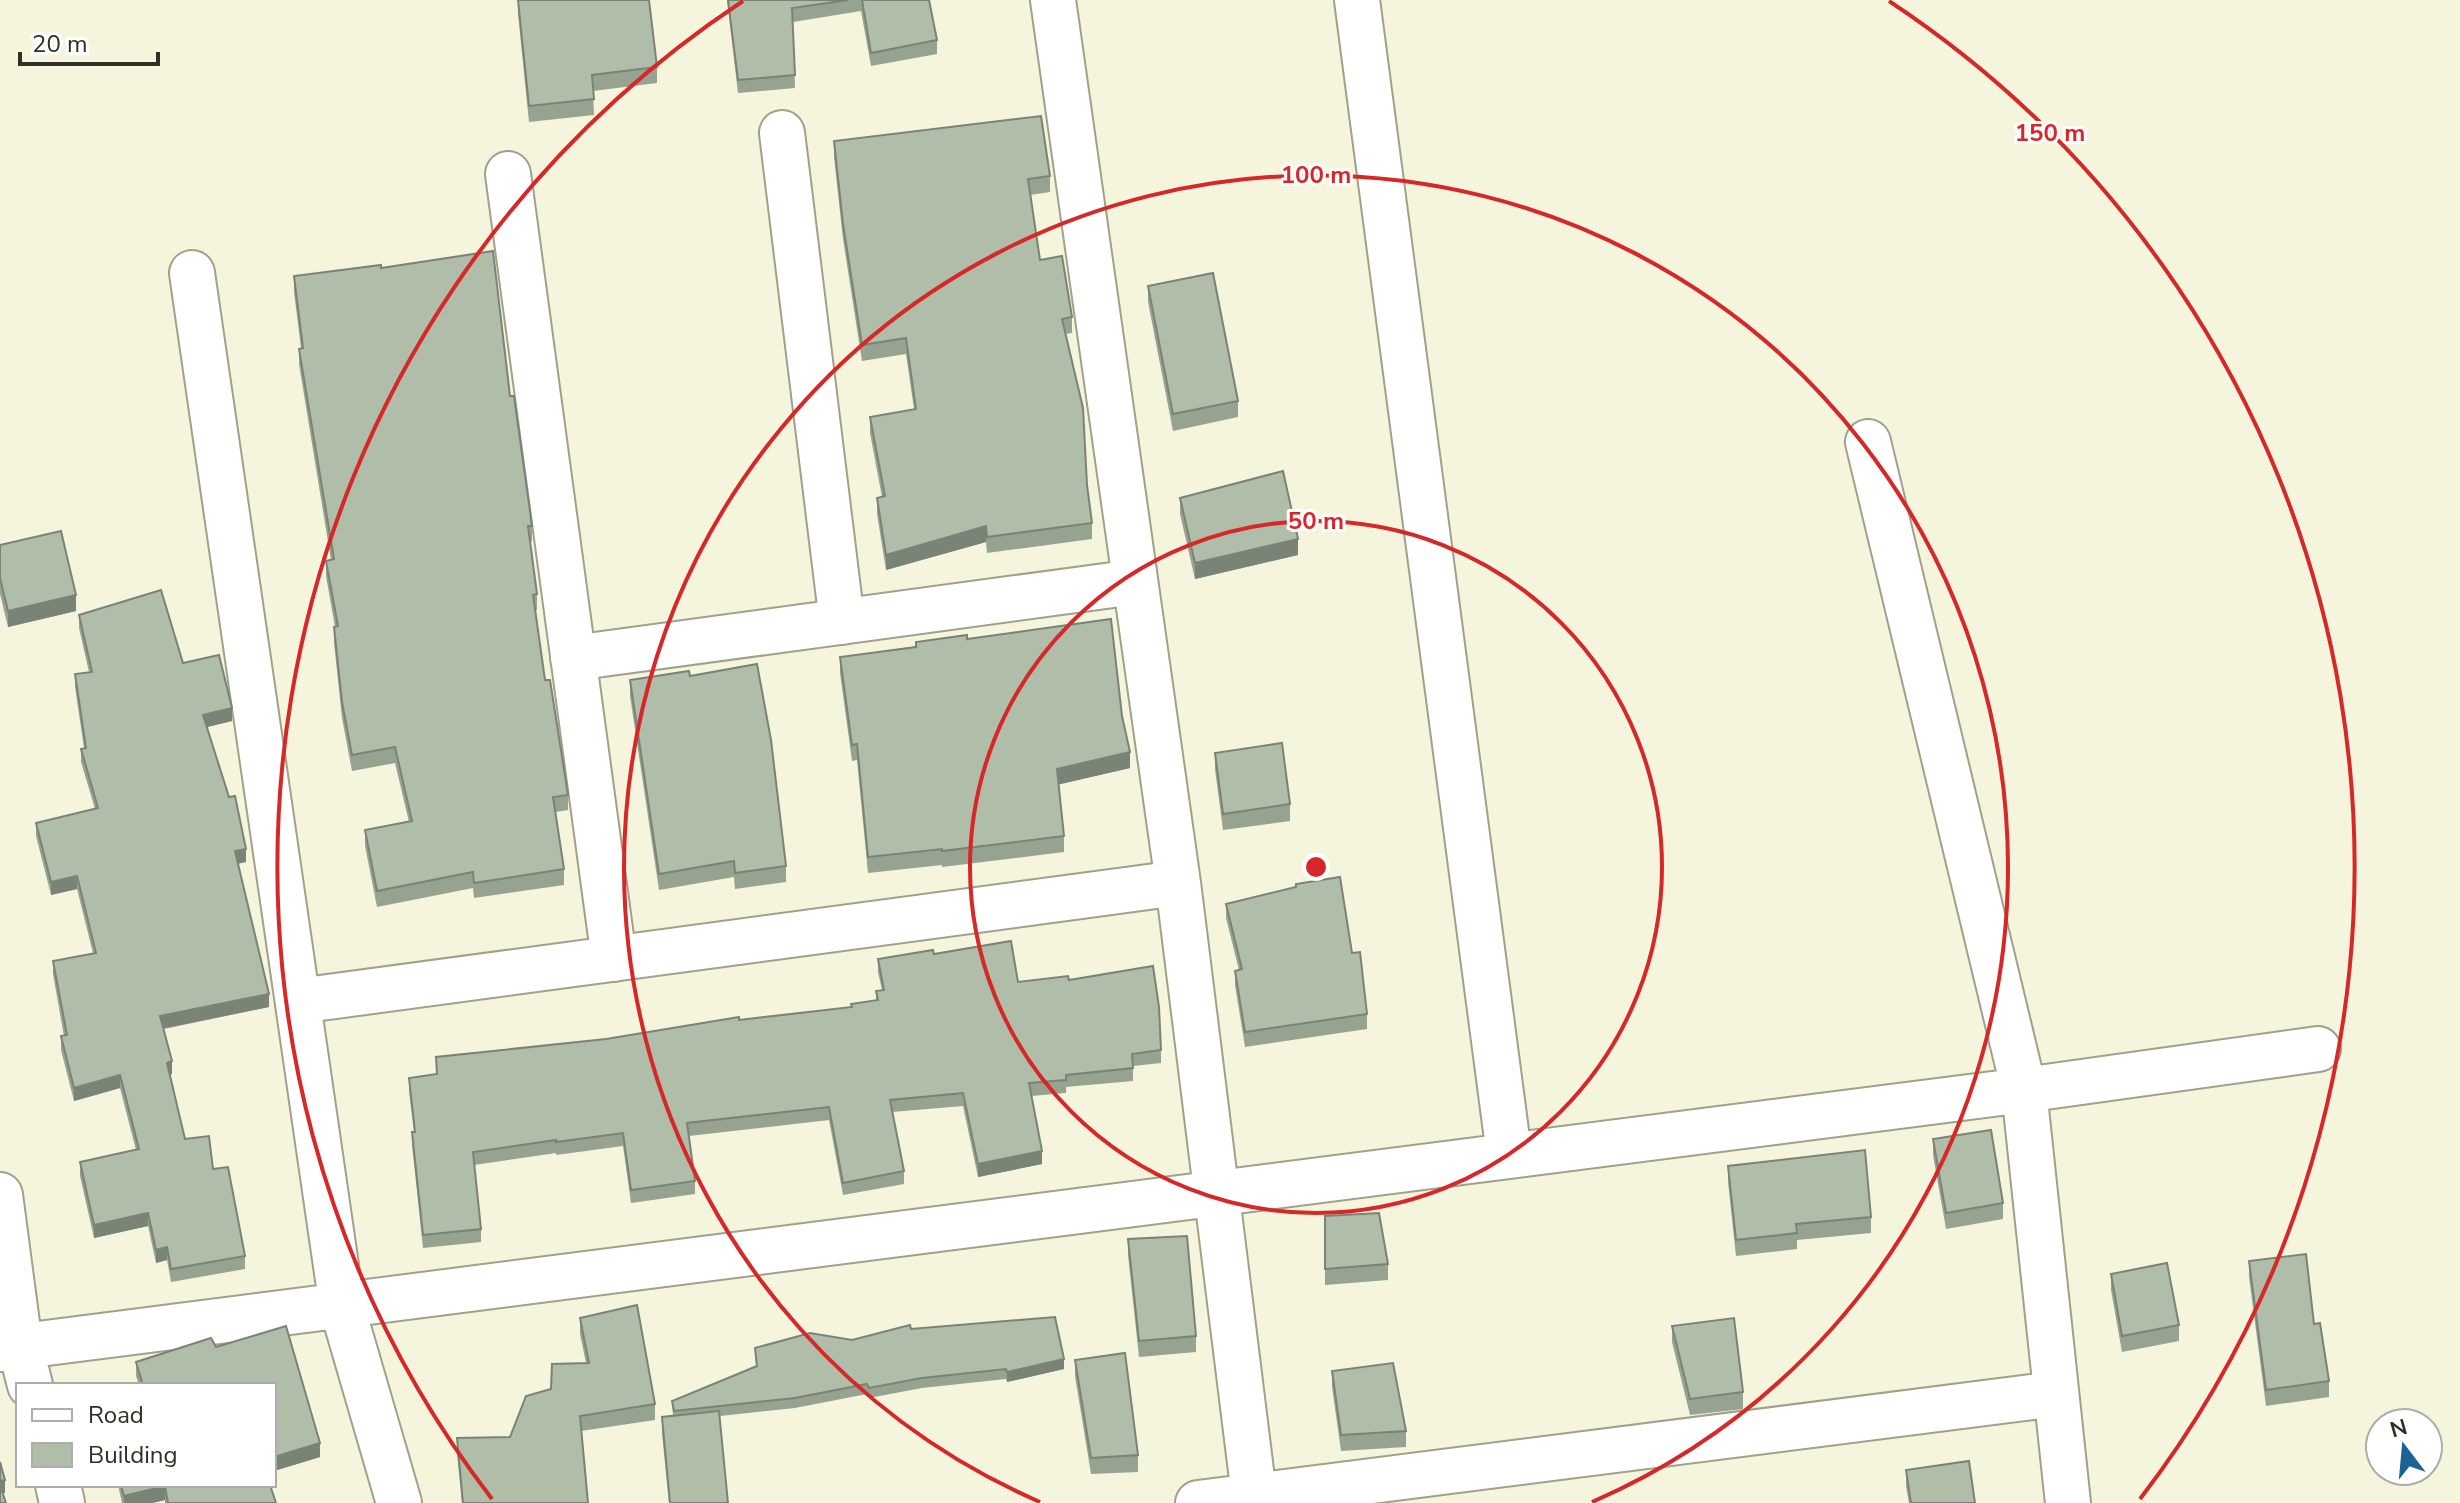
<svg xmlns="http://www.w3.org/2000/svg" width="2460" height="1503" font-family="'Nunito Sans',sans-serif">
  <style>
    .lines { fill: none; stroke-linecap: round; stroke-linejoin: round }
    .minor-casing { stroke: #a1a18b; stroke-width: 48 }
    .minor { stroke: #fff; stroke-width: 44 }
    .wall { fill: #96a391 }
    .shaded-wall { fill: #7a8476 }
    .building { fill: #afbda9; stroke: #7a8476; stroke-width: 2 }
    .ring { fill: none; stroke: #d62828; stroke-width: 4 }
    .centre { fill: #d62828; stroke: #fff; stroke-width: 4 }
    .ring-label { font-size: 24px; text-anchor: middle; font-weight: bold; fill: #d62828; stroke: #fff; stroke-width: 6; stroke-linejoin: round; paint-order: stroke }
  </style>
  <rect width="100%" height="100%" fill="#f5f5de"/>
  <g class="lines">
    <!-- minor casing -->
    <g class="minor-casing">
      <path id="minor" d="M 1053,0 L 1178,883
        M 1357,0 L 1509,1154
        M 782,133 L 842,622
        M 508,174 L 614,959
        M 192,273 L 342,1307 L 399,1503
        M 1868,442 L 2024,1090 L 2068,1503
        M 573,658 L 1135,582
        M 298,1001 L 1178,883 L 1255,1503
        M 0,1195 L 20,1346 L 30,1385
        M 0,1349 L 2024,1090 L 2318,1049
        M 58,1485 L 62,1503
        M 1198,1503 L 2056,1394"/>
    </g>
    <!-- minor -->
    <use href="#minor" class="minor"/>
  </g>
  <!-- wall -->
  <path class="wall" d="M 518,0 L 657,67 L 657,83 L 593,91 L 594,115 L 529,122 L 518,14 Z
    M 727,0 L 929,0 L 937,40 L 937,54 L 871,66 L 861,11 L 793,22 L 795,88 L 738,93 Z
    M 834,141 L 1050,176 L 1050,192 L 1030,195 L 1040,260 L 1072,317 L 1072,333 L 1065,334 L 1092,523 L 1092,539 L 987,553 L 986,542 L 886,570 L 877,514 L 877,498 L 882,497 L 870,433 L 870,417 L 914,409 L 906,354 L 862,361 L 843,239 L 834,157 Z
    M 381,268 L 510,396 L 532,526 L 532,541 L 530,542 L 537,594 L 537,610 L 535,610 L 545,680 L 568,795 L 568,810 L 556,812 L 564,869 L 564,885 L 474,898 L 473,888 L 377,907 L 365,846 L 365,830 L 409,822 L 395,763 L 352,771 L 342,718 L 334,643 L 334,627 L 335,627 L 326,576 L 326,561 L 331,560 L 299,364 L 299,349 L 301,348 L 294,292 L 294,276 Z
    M 1148,286 L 1238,401 L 1238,417 L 1173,431 L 1148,302 Z
    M 1180,498 L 1298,555 L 1195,579 L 1180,514 Z
    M 0,545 L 76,611 L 8,627 L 0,594 Z
    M 79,615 L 183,663 L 232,721 L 207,727 L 246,862 L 238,864 L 269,1007 L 164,1029 L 172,1074 L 170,1075 L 185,1139 L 213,1169 L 245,1256 L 245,1269 L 171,1282 L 167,1260 L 156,1263 L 148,1226 L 94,1238 L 80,1176 L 80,1162 L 136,1150 L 120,1088 L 74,1101 L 61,1050 L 61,1036 L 64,1036 L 53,974 L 53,961 L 93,953 L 77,889 L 51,895 L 36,836 L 36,823 L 95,809 L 81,762 L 81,749 L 84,748 L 75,687 L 75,674 L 89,672 L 79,628 Z
    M 967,639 L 1122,716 L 1130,768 L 1058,784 L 1064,836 L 1064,852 L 942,867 L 942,865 L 868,873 L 857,760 L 852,761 L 840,673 L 840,657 Z
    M 690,676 L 786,866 L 786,882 L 735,889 L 734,877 L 659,890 L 630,696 L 630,680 Z
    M 1215,753 L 1290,804 L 1290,821 L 1223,830 L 1215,769 Z
    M 1226,904 L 1352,953 L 1367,1014 L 1367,1029 L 1245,1047 L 1235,985 L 1235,971 L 1239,970 L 1226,918 Z
    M 934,954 L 1018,982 L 1069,980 L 1161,1050 L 1161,1063 L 1133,1066 L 1133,1081 L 1066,1087 L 1066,1093 L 1031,1096 L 1042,1164 L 978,1177 L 963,1106 L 892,1112 L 904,1171 L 904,1184 L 843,1195 L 829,1120 L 689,1136 L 695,1181 L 695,1194 L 631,1203 L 623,1146 L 556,1155 L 556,1153 L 474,1165 L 481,1229 L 481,1242 L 423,1248 L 412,1145 L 412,1132 L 414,1132 L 409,1091 L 409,1078 L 436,1074 L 436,1057 L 606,1039 L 739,1020 L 851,1007 L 876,1000 L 876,991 L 882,990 L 878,972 L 878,959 Z
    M 1933,1139 L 2003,1203 L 2003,1219 L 1946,1229 L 1933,1155 Z
    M 1728,1166 L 1871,1217 L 1871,1233 L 1797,1240 L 1797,1249 L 1736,1256 L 1728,1182 Z
    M 1325,1216 L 1388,1264 L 1388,1280 L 1325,1285 Z
    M 1128,1239 L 1196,1336 L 1196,1352 L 1139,1357 L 1128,1255 Z
    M 2249,1261 L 2314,1324 L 2329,1381 L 2329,1397 L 2266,1406 L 2249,1277 Z
    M 2111,1274 L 2179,1325 L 2179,1341 L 2122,1352 L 2111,1290 Z
    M 580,1318 L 655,1404 L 655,1420 L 581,1431 L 588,1503 L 462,1503 L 457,1454 L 457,1438 L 510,1437 L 551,1389 L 586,1363 L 580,1334 Z
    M 286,1326 L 320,1443 L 320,1457 L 274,1471 L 274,1385 L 139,1385 L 136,1376 L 136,1362 L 211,1338 L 216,1347 Z
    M 1672,1326 L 1743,1392 L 1743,1409 L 1690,1415 L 1672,1342 Z
    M 911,1329 L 1064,1369 L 1007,1382 L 1006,1379 L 922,1388 L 869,1398 L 867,1394 L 795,1408 L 720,1416 L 728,1503 L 669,1503 L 662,1433 L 662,1417 L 673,1416 L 672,1401 L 756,1367 L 755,1348 L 852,1340 Z
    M 1075,1360 L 1138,1455 L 1138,1472 L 1091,1474 L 1075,1376 Z
    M 1332,1371 L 1406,1431 L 1406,1447 L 1341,1451 L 1332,1387 Z
    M 1906,1470 L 1975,1503 L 1909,1503 L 1906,1486 Z
    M 118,1485 L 270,1485 L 276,1503 L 165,1503 L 165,1500 L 152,1503 L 122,1503 Z"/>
  <!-- shaded-wall -->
  <path class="shaded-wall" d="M 986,526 L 986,542 L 886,570 L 886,555 Z
    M 1298,539 L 1298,555 L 1195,579 L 1195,563 Z
    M 76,595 L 76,611 L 8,627 L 8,611 Z
    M 232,708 L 232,721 L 203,728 L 203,715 Z
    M 1130,752 L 1130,768 L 1057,785 L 1057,769 Z
    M 246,849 L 246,862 L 235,864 L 235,851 Z
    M 77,876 L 77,889 L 51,895 L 51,882 Z
    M 269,994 L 269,1007 L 160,1029 L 160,1016 Z
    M 172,1061 L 172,1074 L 167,1076 L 167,1063 Z
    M 120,1075 L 120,1088 L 74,1101 L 74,1088 Z
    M 1042,1151 L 1042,1164 L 978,1177 L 978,1164 Z
    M 148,1213 L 148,1226 L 94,1238 L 94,1225 Z
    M 167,1247 L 167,1260 L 156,1263 L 156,1250 Z
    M 1064,1359 L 1064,1369 L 1007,1382 L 1007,1372 Z
    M 320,1443 L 320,1457 L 274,1471 L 274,1457 Z
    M 5,1480 L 5,1493 L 0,1494 L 0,1481 Z
    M 165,1486 L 165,1500 L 152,1503 L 124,1503 L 124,1496 Z"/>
  <!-- building -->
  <path class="building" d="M 518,0 L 649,0 L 657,67 L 592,75 L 594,99 L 529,106 Z
    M 728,0 L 848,0 L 792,8 L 795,75 L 738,80 Z
    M 862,0 L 929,0 L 937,40 L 871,53 Z
    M 1041,116 L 1050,176 L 1028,179 L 1040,260 L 1062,256 L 1072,317 L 1062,319 L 1083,408 L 1087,485 L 1092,523 L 987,537 L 986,526 L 886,555 L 877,498 L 885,496 L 870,417 L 916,409 L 906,338 L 862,345 L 843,224 L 834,141 Z
    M 493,251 L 510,396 L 514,396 L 532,526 L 528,526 L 537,594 L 533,595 L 545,680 L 550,680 L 568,795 L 553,797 L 564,869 L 474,883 L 473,872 L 377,891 L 365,830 L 412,821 L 395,747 L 352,755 L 342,702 L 334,627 L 338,626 L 326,561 L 334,559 L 299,349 L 303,348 L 294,276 L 381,265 L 381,268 Z
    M 1213,273 L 1238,401 L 1173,414 L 1148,286 Z
    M 1283,471 L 1298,539 L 1195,563 L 1180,498 Z
    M 61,531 L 76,595 L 8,611 L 0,578 L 0,545 Z
    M 161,590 L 183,663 L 219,655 L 232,708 L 203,715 L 229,797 L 235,796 L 246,849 L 235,851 L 269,994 L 160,1016 L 172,1061 L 167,1063 L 185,1139 L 209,1136 L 213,1169 L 228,1167 L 245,1256 L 171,1269 L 167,1247 L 156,1250 L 148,1213 L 94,1225 L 80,1162 L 139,1149 L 120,1075 L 74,1088 L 61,1036 L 67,1035 L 53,961 L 96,953 L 77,876 L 51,882 L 36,823 L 98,808 L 81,749 L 86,748 L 75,674 L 92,672 L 79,615 Z
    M 1111,619 L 1122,716 L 1130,752 L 1057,769 L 1064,836 L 942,851 L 942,849 L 868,857 L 857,744 L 852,745 L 840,657 L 916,647 L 916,642 L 967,635 L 967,639 Z
    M 757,664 L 771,740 L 786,866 L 735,873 L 734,861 L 659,874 L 630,680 L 689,671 L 690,676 Z
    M 1282,743 L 1290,804 L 1223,814 L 1215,753 Z
    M 1340,877 L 1352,953 L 1360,952 L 1367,1014 L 1245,1032 L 1235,971 L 1242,969 L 1226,904 L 1296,887 L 1296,884 Z
    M 1011,941 L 1018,982 L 1068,976 L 1069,980 L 1153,966 L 1159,1007 L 1161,1050 L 1132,1054 L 1133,1068 L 1066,1075 L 1066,1080 L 1029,1083 L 1042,1151 L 978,1164 L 963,1093 L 890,1100 L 904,1171 L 843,1183 L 829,1107 L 687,1123 L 695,1181 L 631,1190 L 623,1133 L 556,1142 L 556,1140 L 473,1152 L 481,1229 L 423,1235 L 412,1132 L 415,1132 L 409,1078 L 437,1074 L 436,1057 L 606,1039 L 739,1017 L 739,1020 L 852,1007 L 851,1004 L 878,1000 L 876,991 L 884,990 L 878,959 L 933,950 L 934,954 Z
    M 1991,1130 L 2003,1203 L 1946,1213 L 1933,1139 Z
    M 1865,1150 L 1871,1217 L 1796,1224 L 1797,1233 L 1736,1240 L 1728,1166 Z
    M 1379,1213 L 1388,1264 L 1325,1269 L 1325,1216 Z
    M 1187,1236 L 1196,1336 L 1139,1341 L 1128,1239 Z
    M 2306,1254 L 2314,1324 L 2320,1323 L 2329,1381 L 2266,1390 L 2249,1261 Z
    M 2167,1263 L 2179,1325 L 2122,1336 L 2111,1274 Z
    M 637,1305 L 655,1404 L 580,1416 L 588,1503 L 463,1503 L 457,1438 L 510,1437 L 526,1396 L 551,1389 L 552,1364 L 589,1363 L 580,1318 Z
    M 1055,1317 L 1064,1359 L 1007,1372 L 1006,1369 L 922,1378 L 869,1388 L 867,1384 L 795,1398 L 674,1411 L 672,1401 L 757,1366 L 755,1348 L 810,1333 L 852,1340 L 910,1325 L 911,1329 Z
    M 1734,1318 L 1743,1392 L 1690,1399 L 1672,1326 Z
    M 286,1326 L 320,1443 L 274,1457 L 274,1385 L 143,1385 L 136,1362 L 211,1338 L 216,1347 Z
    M 1125,1353 L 1138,1455 L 1091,1458 L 1075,1360 Z
    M 1393,1363 L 1406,1431 L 1341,1435 L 1332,1371 Z
    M 719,1411 L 728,1503 L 670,1503 L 662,1417 Z
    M 1969,1461 L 1975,1503 L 1911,1503 L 1906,1470 Z
    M 0,1462 L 5,1480 L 0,1481 Z
    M 0,1485 L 6,1503 L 0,1503 Z
    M 121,1485 L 270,1485 L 276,1503 L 168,1503 L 165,1486 L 124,1496 Z"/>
  <!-- distance rings -->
  <g class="ring">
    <circle cx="1316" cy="867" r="346"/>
    <path d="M1040 1502A692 692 0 1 1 1592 1502"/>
    <path d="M492 1499A1038 1038 0 0 1 743 1M1889 1A1038 1038 0 0 1 2140 1499"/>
  </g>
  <circle cx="1316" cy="867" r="12" class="centre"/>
  <g class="ring-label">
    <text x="2050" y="141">150 m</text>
    <text x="1316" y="183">100 m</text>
    <text x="1316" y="529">50 m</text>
  </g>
  <!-- legend -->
  <rect x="16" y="1383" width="260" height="104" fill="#ffffff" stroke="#acaca8" stroke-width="2"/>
  <rect x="32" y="1409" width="40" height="12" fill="#ffffff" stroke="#acaca8" stroke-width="2"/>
  <text x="88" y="1423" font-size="24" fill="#2f2f26">Road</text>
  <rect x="32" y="1443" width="40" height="24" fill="#afbda9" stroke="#acaca8" stroke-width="2"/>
  <text x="88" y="1463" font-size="24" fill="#2f2f26">Building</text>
  <!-- north arrow -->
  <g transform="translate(2404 1447) rotate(344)"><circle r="38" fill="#ffffff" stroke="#acaca8" stroke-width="2"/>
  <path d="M0-6L14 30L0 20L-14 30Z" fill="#1c6296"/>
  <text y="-12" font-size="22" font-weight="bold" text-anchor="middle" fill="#2f2f26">N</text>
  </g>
  <!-- scale -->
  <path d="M20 52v12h138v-12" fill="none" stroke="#2f2f26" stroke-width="4"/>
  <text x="32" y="52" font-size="24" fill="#2f2f26" stroke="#ffffff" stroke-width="6" paint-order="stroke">20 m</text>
</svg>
